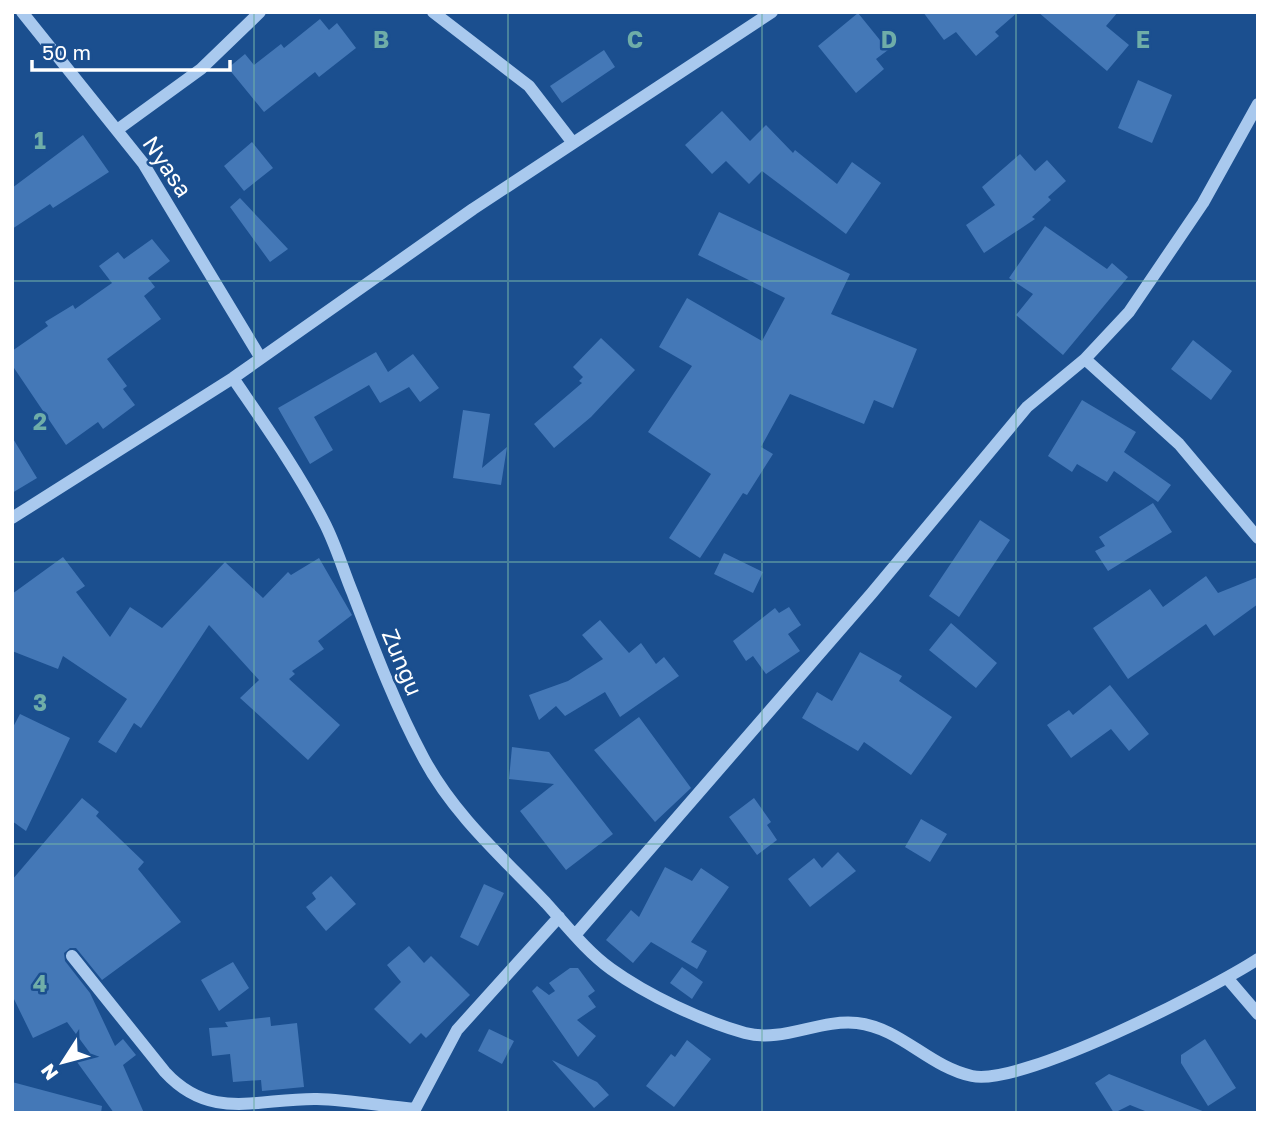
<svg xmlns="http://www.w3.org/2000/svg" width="1270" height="1125" font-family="'Golos Text',sans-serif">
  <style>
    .building { fill: #4478b7 }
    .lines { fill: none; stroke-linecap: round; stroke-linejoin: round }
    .minor { stroke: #a9c9ee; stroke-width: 12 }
    .grid { fill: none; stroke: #6fada8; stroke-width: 2; stroke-opacity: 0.55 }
    .labels { text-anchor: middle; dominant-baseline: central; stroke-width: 5; stroke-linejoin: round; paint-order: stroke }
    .street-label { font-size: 23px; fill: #fff; stroke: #1b4f8f }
    .grid-label { font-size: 23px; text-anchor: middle; font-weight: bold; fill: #6fada8; stroke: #1b4f8f; stroke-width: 5; stroke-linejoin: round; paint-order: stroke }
  </style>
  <rect width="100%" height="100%" fill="#1b4f8f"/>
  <!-- building -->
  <path class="building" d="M 923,12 L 1018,12 L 995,32 L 999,36 L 976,56 L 956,32 L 944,40 Z
    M 1038,12 L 1118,12 L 1106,26 L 1129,45 L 1107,71 Z
    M 858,13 L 888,50 L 876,59 L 884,69 L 856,93 L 818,46 Z
    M 320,19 L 329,30 L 337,23 L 356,48 L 319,77 L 315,72 L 264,112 L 228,68 L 245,54 L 254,65 L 281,44 L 284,48 Z
    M 604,50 L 615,67 L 562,103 L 550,86 Z
    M 1138,80 L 1172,95 L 1152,143 L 1118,128 Z
    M 722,111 L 750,141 L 766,125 L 793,153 L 795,150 L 837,184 L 852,162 L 881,183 L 846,234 L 762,171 L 749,184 L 726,161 L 712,174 L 685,145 Z
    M 83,135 L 109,172 L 53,208 L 50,204 L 12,229 L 12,188 Z
    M 252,142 L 273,168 L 244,191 L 224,166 Z
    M 1020,154 L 1035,171 L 1047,160 L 1066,181 L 1048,197 L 1051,200 L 1032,217 L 1035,219 L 984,253 L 966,225 L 995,205 L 982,187 Z
    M 240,198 L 288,249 L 270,262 L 230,207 Z
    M 719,212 L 850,274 L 831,314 L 917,349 L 893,408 L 874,400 L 864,424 L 790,394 L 761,447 L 773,454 L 747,495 L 743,493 L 700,558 L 669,538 L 711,474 L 648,432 L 692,366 L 659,347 L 687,298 L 762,341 L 785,298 L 698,255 Z
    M 1045,226 L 1107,269 L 1112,263 L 1128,277 L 1063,355 L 1016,315 L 1033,294 L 1009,278 Z
    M 152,239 L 170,261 L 148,278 L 155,287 L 144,296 L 161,319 L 107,359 L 127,386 L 123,389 L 135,405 L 103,429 L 98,422 L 66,445 L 12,365 L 12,351 L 48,326 L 45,322 L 73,305 L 75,309 L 112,283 L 99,266 L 118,252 L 124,259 Z
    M 601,338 L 635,370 L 591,417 L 554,448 L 534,424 L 582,383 L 579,381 L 583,377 L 573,367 Z
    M 1193,340 L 1232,371 L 1211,400 L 1171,369 Z
    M 376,352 L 388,372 L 413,354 L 439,388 L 420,402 L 409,387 L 380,403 L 369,385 L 314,417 L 333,450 L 310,464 L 278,408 Z
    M 1082,400 L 1136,432 L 1124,452 L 1171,485 L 1158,502 L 1114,471 L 1107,482 L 1077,464 L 1072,472 L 1048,456 Z
    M 463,410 L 490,414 L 482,468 L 507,447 L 501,485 L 453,478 Z
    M 12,437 L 37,478 L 12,493 Z
    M 1153,503 L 1172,532 L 1108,571 L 1095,551 L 1105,546 L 1099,537 Z
    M 980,520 L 1010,540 L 959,617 L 929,596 Z
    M 724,553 L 763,572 L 753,593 L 714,574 Z
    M 63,557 L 85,586 L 76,592 L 110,637 L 130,607 L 162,628 L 225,562 L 263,598 L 288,572 L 291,575 L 319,558 L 352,615 L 318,641 L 324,649 L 292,671 L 295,674 L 289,679 L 340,725 L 308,760 L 240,698 L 259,680 L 209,625 L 141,728 L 134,723 L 116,753 L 98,742 L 127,699 L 63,656 L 58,669 L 12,651 L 12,594 Z
    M 1206,576 L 1218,593 L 1258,577 L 1258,604 L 1214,636 L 1206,624 L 1128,679 L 1093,628 L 1150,589 L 1163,607 Z
    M 789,607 L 801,625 L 788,634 L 800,651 L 766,674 L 753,656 L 746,661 L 733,641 L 775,608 L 779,613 Z
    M 600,620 L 629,653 L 641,643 L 656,664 L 664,657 L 679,676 L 620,717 L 605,692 L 565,716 L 556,706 L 539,720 L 529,695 L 568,681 L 603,659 L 582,635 Z
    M 951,623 L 997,663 L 976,688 L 929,650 Z
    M 860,652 L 902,676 L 899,681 L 952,717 L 911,775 L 864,742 L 858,751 L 802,718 L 817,692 L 832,701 Z
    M 1110,685 L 1149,734 L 1129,751 L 1111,729 L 1071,758 L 1047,725 L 1069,710 L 1073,715 Z
    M 20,714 L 70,738 L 26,831 L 12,821 L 12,729 Z
    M 639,717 L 691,788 L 655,822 L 594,750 Z
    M 512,747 L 549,752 L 613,834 L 566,870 L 520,811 L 554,784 L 509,779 Z
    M 82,798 L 99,812 L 96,816 L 144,862 L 138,869 L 181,922 L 102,980 L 76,948 L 70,948 L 64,953 L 65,961 L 90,993 L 115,1046 L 123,1039 L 136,1055 L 123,1065 L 144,1113 L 114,1113 L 77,1062 L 90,1053 L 67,1022 L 33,1038 L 12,995 L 12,880 Z
    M 754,798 L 771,822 L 767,825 L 777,840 L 757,855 L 729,817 Z
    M 921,819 L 947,834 L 930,862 L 905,847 Z
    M 838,852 L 856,871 L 810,907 L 788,879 L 814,858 L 822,868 Z
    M 665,867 L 692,881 L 701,868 L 729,887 L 691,942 L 707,951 L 697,969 L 651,942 L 633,963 L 606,940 L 631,910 L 639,917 Z
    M 331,876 L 356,904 L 326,931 L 306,907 L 316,899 L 312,893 Z
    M 484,884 L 504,893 L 478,946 L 460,937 Z
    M 409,946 L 424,963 L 431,956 L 470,995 L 426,1038 L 421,1033 L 410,1044 L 374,1009 L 401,982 L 387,965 Z
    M 233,962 L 249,988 L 219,1011 L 201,980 Z
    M 682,967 L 703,982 L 692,999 L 670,983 Z
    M 570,968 L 578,968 L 595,991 L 588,996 L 596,1007 L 577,1020 L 596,1036 L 578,1057 L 532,991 L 537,986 L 549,995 L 555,991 L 549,983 Z
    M 270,1017 L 271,1026 L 297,1023 L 304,1087 L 262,1091 L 261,1080 L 233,1082 L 230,1054 L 212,1056 L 209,1028 L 228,1027 L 225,1022 Z
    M 489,1029 L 514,1041 L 502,1064 L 478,1051 Z
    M 1205,1039 L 1236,1088 L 1208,1106 L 1181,1063 L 1181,1055 Z
    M 687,1040 L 711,1059 L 674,1107 L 646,1086 L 671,1054 L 675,1057 Z
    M 552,1060 L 597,1082 L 609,1095 L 594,1108 Z
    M 1109,1074 L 1205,1112 L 1205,1113 L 1150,1113 L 1130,1105 L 1114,1113 L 1095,1083 Z
    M 12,1082 L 102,1106 L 101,1113 L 12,1113 Z"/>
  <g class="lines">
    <!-- minor -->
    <path class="minor" d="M 22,12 L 143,163 L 260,357
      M 433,12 L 529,86 L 573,143
      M 117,130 L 201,69 L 260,12
      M 1085,359 L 1179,444 L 1258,538
      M 233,378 C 265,425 298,471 324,522 C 336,545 343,570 353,594 C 374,649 395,705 423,757 C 453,814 502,857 546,903 C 566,925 587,952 611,969 C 647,995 702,1021 745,1033 C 783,1043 819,1019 857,1023 C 901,1028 929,1067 972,1076 C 1021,1087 1212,989 1258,959
      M 12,518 L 233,378 L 473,209 L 772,12
      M 576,934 L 872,593 L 1027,407 L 1085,359 L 1129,312 L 1203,203 L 1258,104
      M 72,956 L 165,1072 C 211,1122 258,1098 317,1099 C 350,1100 382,1106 415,1109
      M 1228,979 L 1258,1014
      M 413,1113 L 457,1030 L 559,917"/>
  </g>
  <!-- grid -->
  <path class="grid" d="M 254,12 L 254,1113M 508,12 L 508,1113M 762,12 L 762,1113M 1016,12 L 1016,1113M 12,281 L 1258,281M 12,562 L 1258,562M 12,844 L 1258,844"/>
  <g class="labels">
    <!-- street labels -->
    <g class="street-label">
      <text transform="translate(168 166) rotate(56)">Nyasa</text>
      <text transform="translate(403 662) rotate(67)">Zungu</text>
    </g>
  </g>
  <g class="grid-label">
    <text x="381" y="48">B</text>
    <text x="635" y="48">C</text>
    <text x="889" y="48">D</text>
    <text x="1143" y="48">E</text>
    <text x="40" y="149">1</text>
    <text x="40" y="430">2</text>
    <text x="40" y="711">3</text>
    <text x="40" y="992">4</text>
  </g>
  <!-- border -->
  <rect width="1270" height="1125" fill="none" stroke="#ffffff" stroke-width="28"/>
  <!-- north arrow -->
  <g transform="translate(63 1062) rotate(234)" stroke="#1b4f8f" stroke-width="5" paint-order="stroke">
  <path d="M0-5L12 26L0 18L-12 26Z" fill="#ffffff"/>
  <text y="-10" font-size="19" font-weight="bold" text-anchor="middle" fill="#ffffff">N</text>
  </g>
  <!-- scale -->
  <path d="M32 60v10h198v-10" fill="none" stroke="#ffffff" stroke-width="3.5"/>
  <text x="42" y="60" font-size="21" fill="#ffffff" stroke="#1b4f8f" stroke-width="5" paint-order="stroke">50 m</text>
</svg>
